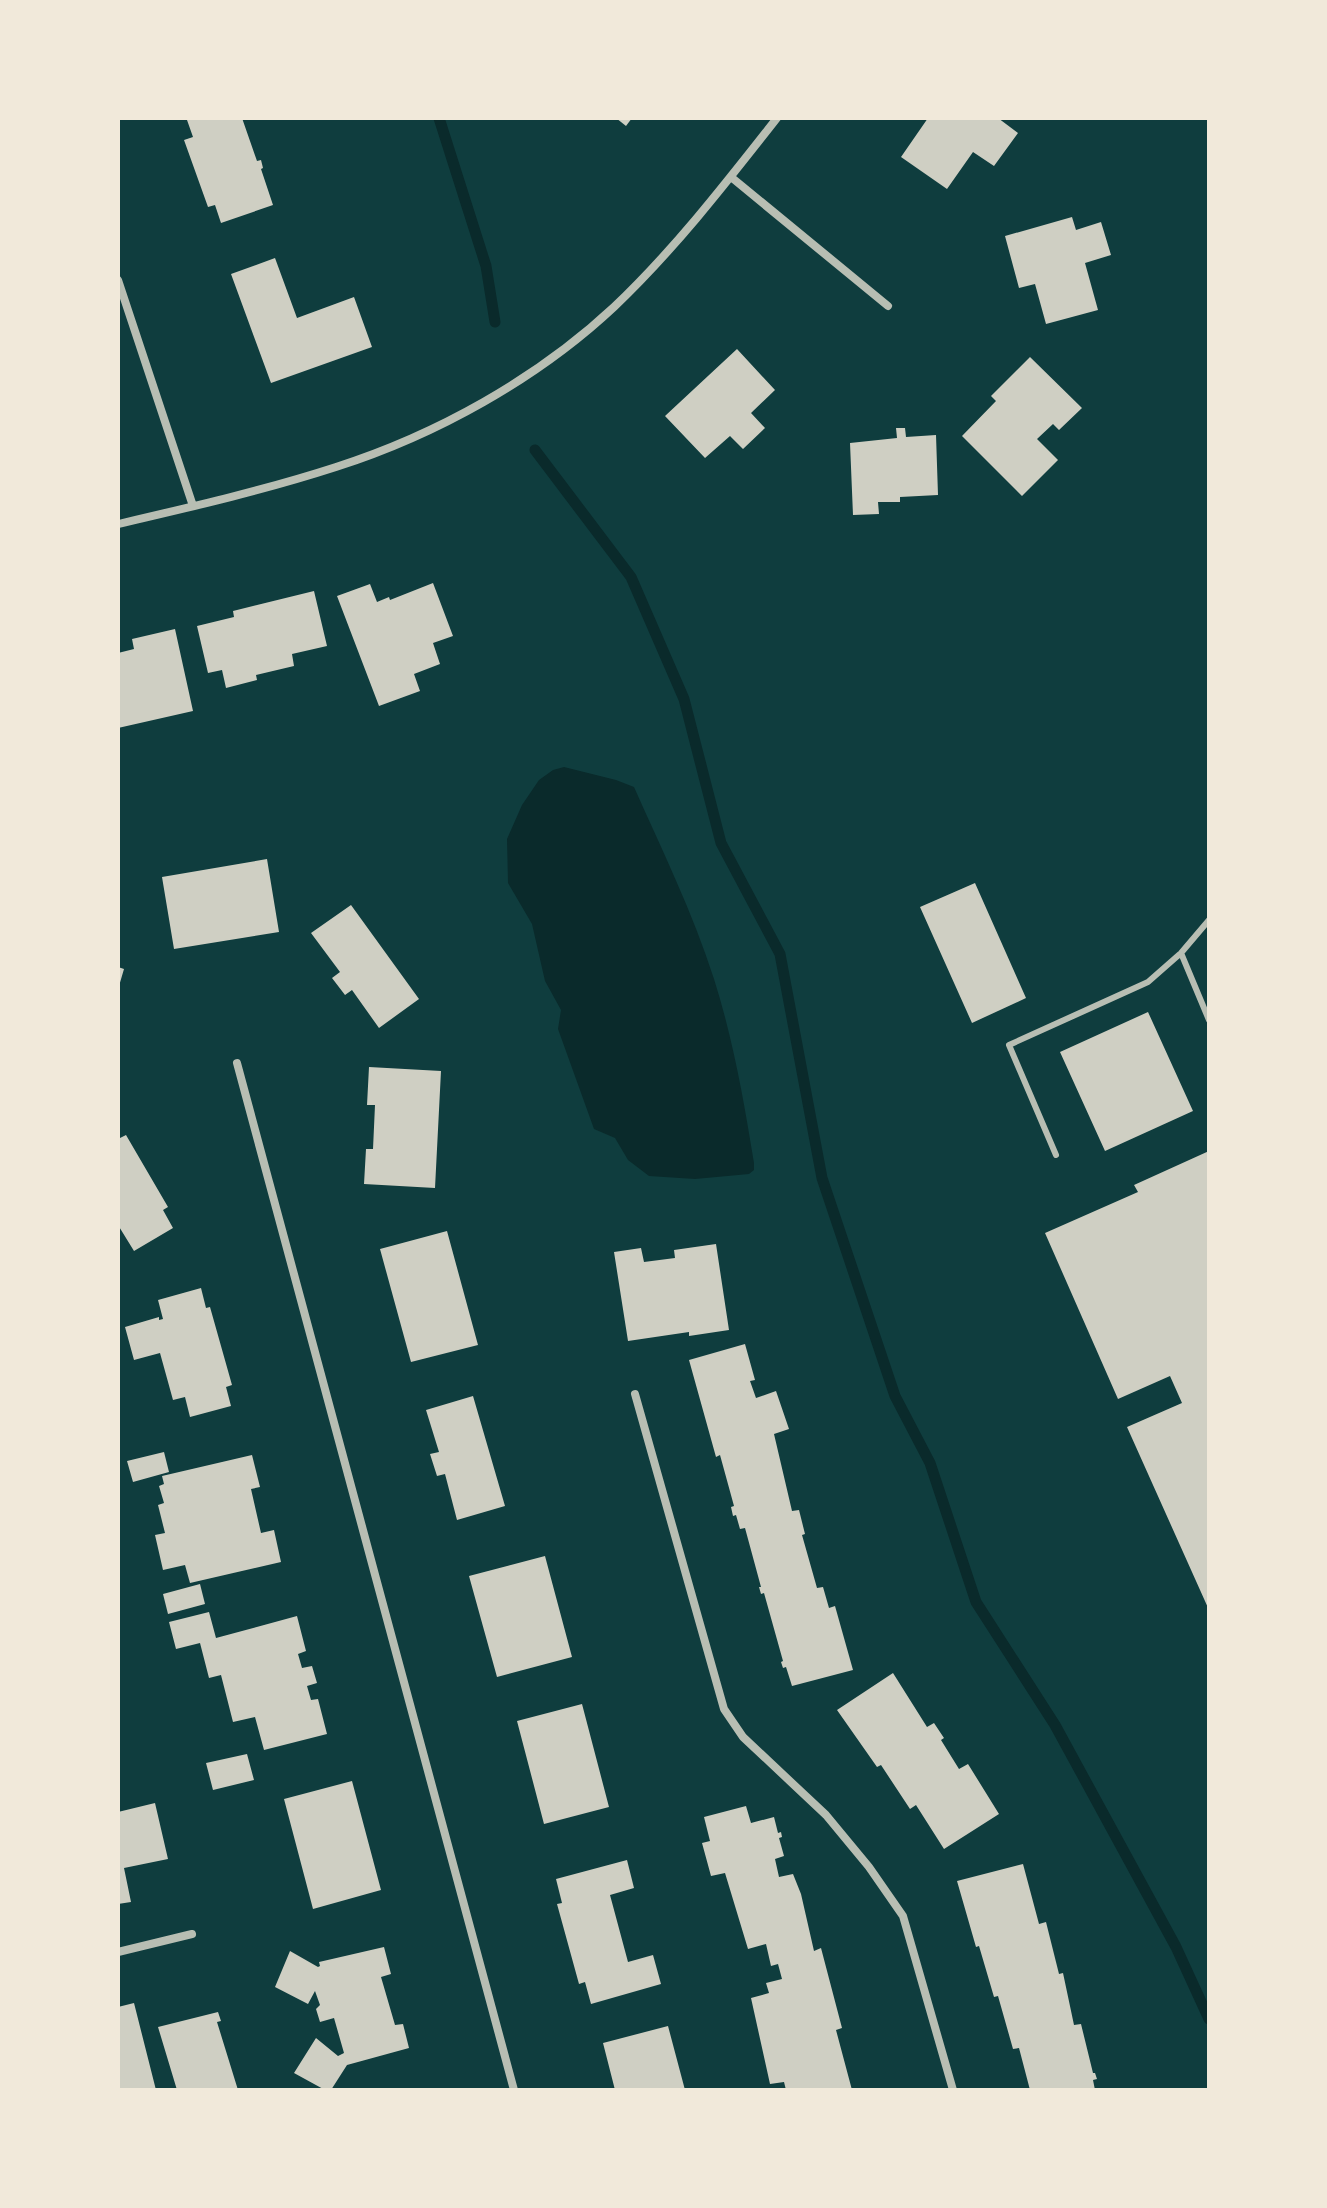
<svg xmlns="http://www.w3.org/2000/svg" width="1327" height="2208" font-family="Merriweather,serif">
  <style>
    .water { fill: #0a2a2b }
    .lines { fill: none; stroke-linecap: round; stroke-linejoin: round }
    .stream { stroke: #0a2a2b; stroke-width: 11 }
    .building { fill: #cfcfc3 }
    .service { stroke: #b8beb3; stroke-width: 6 }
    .minor { stroke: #b8beb3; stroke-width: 8 }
  </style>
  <rect width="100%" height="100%" fill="#0f3d3e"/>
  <!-- water -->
  <path class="water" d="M 564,767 L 616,780 L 634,787 C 662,850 693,913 714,979 C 733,1039 744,1101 754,1163 L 754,1170 L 749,1174 L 695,1179 L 649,1176 L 628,1160 L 615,1138 L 594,1129 L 558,1029 L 561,1010 L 545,981 L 532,924 L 508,883 L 507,839 L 522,805 L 539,780 L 553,770 Z"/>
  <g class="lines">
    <!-- stream -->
    <path class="stream" d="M 439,118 L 486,266 L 495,322
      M 535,450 L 631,577 L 684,699 L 721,843 L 780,954 L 822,1178 L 895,1396 L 930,1463 L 976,1602 L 1055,1725 L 1176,1947 L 1209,2019"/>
  </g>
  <!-- building -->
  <path class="building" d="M 191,118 L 242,118 L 257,161 L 261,160 L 263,168 L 261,169 L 273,205 L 221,223 L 215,205 L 208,207 L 184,140 L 193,137 L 187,120 Z
    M 616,118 L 632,118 L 626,126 Z
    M 928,118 L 998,118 L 1018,133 L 994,166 L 973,152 L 947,189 L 901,157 Z
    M 1072,217 L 1076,230 L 1101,222 L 1111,255 L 1085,263 L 1098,310 L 1046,324 L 1035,284 L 1019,288 L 1005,236 Z
    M 275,258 L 297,318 L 354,297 L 372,347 L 271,383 L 231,274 Z
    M 737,349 L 775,390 L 751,413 L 765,428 L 743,449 L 730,436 L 705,458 L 665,416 Z
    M 1030,357 L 1082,408 L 1059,430 L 1053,424 L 1037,439 L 1058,460 L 1022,496 L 962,436 L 996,401 L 991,396 Z
    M 896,428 L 905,428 L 906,437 L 936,435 L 938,495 L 900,497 L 900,502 L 878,502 L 879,514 L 853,515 L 850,443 L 897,438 Z
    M 433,583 L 453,636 L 433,643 L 440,664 L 414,674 L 420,691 L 379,706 L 337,596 L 370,584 L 377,602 L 389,597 L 390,600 Z
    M 314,591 L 327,646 L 292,654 L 294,666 L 256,675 L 257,680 L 226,688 L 222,670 L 208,673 L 197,626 L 234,617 L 233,611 Z
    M 175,629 L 193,711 L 118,728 L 118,653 L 134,649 L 132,639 Z
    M 267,859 L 279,932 L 174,949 L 162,877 Z
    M 975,883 L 1026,998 L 972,1023 L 920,907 Z
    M 351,905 L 419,999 L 379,1028 L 352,990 L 345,995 L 332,978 L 340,972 L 311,933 Z
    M 118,967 L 124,969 L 119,986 L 118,986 Z
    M 1148,1012 L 1193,1111 L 1105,1151 L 1060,1052 Z
    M 369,1067 L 441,1071 L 435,1188 L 364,1184 L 366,1149 L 373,1149 L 375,1105 L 367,1105 Z
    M 118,1135 L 120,1138 L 126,1135 L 168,1207 L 163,1210 L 173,1228 L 134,1251 L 118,1225 Z
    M 1209,1151 L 1209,1610 L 1127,1427 L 1182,1403 L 1170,1376 L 1118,1399 L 1045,1233 L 1138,1192 L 1134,1185 Z
    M 447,1231 L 478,1345 L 411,1362 L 380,1249 Z
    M 716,1244 L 729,1330 L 689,1336 L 689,1332 L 628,1341 L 614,1252 L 641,1248 L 644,1262 L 675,1258 L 674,1250 Z
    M 201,1288 L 206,1308 L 210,1307 L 232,1385 L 226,1387 L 231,1406 L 190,1417 L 185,1397 L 173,1400 L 160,1353 L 134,1360 L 125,1327 L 159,1317 L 159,1320 L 163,1319 L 158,1300 Z
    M 745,1344 L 755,1380 L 750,1381 L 756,1398 L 776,1391 L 789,1429 L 774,1434 L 792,1511 L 799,1510 L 805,1534 L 802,1535 L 817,1588 L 823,1587 L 829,1608 L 835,1606 L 853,1670 L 792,1686 L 786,1667 L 783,1668 L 781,1662 L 783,1661 L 764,1593 L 761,1594 L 759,1587 L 761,1587 L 745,1528 L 740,1529 L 736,1515 L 733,1516 L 731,1507 L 734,1506 L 720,1455 L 716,1457 L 689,1360 Z
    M 473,1396 L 505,1506 L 457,1520 L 445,1474 L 437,1476 L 430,1454 L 439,1452 L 426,1410 Z
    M 164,1452 L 169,1472 L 133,1482 L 127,1461 Z
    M 252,1455 L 260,1487 L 251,1489 L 261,1533 L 274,1530 L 281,1562 L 190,1583 L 185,1565 L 163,1570 L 155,1535 L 165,1533 L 158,1505 L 164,1503 L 159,1486 L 164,1484 L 162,1476 Z
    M 545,1556 L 572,1657 L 497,1677 L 469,1576 Z
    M 200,1584 L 205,1604 L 168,1614 L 163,1594 Z
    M 209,1612 L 216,1638 L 297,1616 L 306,1651 L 298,1654 L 302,1668 L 312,1666 L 317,1683 L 307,1686 L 311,1700 L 318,1699 L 327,1734 L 264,1750 L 255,1717 L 233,1722 L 221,1675 L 209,1678 L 200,1643 L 176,1649 L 169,1622 Z
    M 893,1673 L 927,1727 L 934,1723 L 944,1738 L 941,1740 L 959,1769 L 968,1764 L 999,1814 L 944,1849 L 916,1805 L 910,1809 L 881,1765 L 877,1767 L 837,1710 Z
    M 582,1704 L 609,1807 L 544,1824 L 517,1721 Z
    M 247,1754 L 254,1780 L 213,1790 L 206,1763 Z
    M 352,1781 L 381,1890 L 313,1909 L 284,1799 Z
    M 155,1803 L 168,1859 L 124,1868 L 131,1902 L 118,1904 L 118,1812 Z
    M 746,1806 L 751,1823 L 774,1817 L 778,1833 L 781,1832 L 782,1837 L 779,1838 L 784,1856 L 775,1859 L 779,1877 L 793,1874 L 801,1894 L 814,1951 L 821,1948 L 842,2028 L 836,2030 L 852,2090 L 786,2090 L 784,2082 L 770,2084 L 751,1998 L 769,1993 L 766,1983 L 782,1979 L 778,1964 L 771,1966 L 766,1944 L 748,1949 L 725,1873 L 711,1876 L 702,1843 L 710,1841 L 704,1817 Z
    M 627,1860 L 634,1888 L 610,1895 L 628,1962 L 653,1955 L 661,1984 L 591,2004 L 585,1982 L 579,1984 L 557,1904 L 562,1903 L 556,1879 Z
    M 1023,1864 L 1039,1924 L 1046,1922 L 1059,1974 L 1063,1973 L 1074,2025 L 1081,2024 L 1093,2073 L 1095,2073 L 1097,2079 L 1093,2080 L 1095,2090 L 1030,2090 L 1019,2048 L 1013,2049 L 998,1996 L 994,1997 L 979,1946 L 976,1947 L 957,1881 Z
    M 384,1947 L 391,1974 L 381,1977 L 395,2025 L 403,2024 L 409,2048 L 347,2065 L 331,2090 L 325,2090 L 294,2073 L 316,2038 L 338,2056 L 344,2053 L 334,2018 L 320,2022 L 316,2009 L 320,2005 L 315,1991 L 308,2004 L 275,1987 L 290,1951 L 318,1967 L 320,1966 L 319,1962 Z
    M 134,2003 L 156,2090 L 118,2090 L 118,2007 Z
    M 218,2012 L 221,2021 L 217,2022 L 238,2090 L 177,2090 L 158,2027 Z
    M 668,2026 L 685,2090 L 615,2090 L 603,2043 Z"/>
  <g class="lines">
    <!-- service -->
    <path class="service" d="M 1181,953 L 1209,1020
      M 1056,1155 L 1009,1045 L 1148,982 L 1181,953 L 1209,920"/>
    <!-- minor -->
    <path class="minor" d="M 731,177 L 888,306
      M 118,280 L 193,506
      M 118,524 C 191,507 265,490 336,467 C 436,435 537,379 614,307 C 674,250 726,183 777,118
      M 237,1063 L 514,2090
      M 635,1394 L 724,1709 L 743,1737 L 826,1815 L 869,1867 L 903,1916 L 953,2090
      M 118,1952 L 192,1934"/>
  </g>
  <!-- border -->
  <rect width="1327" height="2208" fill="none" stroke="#f1e9da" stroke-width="240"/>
</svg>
